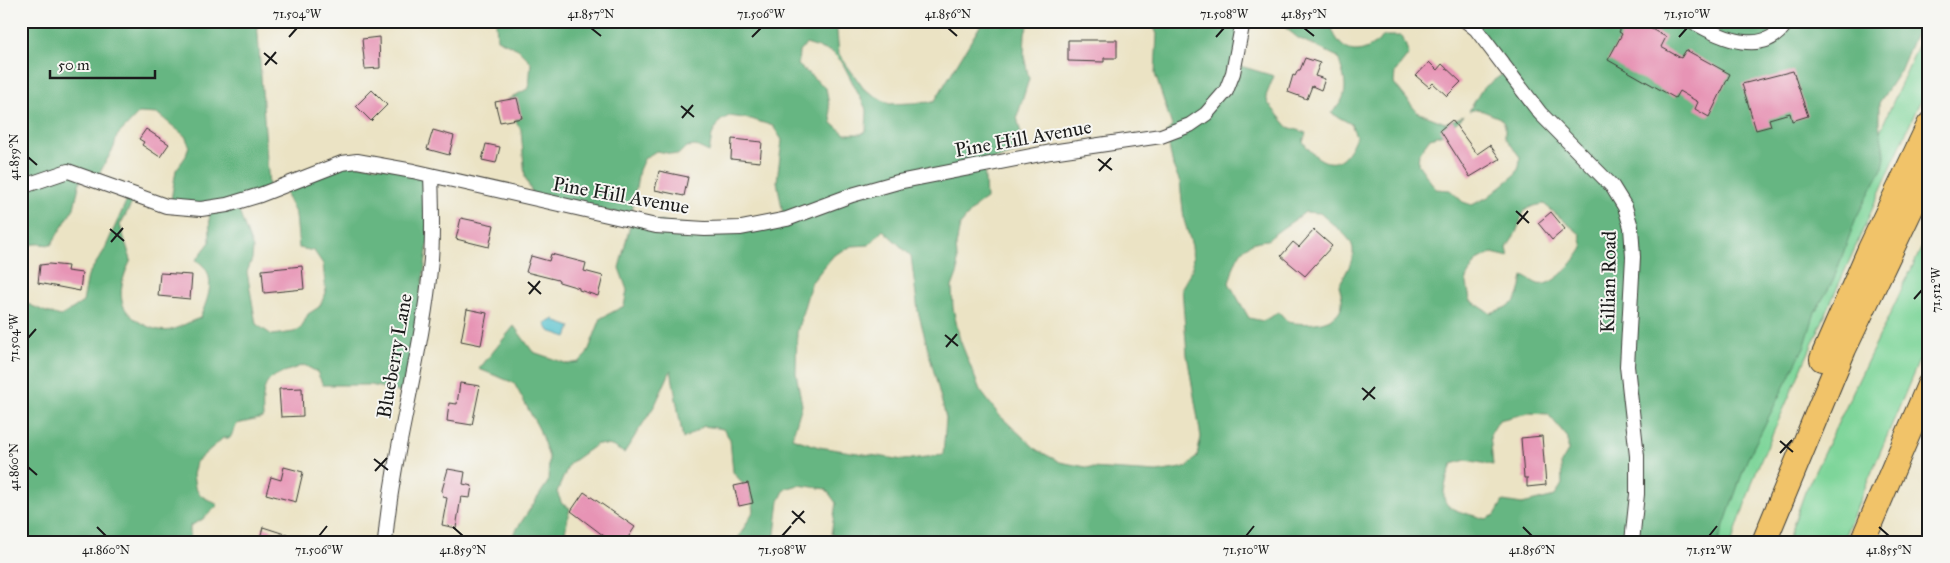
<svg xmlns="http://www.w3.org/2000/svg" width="1950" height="563" font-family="'IM FELL Great Primer',serif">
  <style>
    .green { fill: #7ed59a; stroke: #4d785b }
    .forest { fill: #66b682; stroke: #41694f; fill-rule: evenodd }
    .water { fill: #55c1cd; stroke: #386e74 }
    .building { fill: #e794b5 }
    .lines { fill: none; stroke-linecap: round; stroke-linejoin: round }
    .street-casing { stroke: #3b3a35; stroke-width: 16 }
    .highway-casing { stroke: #3b3a35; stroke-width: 26 }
    .street { stroke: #fff; stroke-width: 14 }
    .highway { stroke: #f1c369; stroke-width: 24 }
    .ticks { fill: none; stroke: #1c1c1c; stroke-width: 2 }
    .labels { text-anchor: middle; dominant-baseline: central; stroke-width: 4; stroke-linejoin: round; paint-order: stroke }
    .street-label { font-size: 20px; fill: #1c1c1c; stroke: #f6f6f2 }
    .neatline { fill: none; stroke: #1c1c1c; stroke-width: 2 }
    .ticks-label { font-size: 12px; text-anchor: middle; fill: #1c1c1c }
  </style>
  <rect width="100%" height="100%" fill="#f6f6f2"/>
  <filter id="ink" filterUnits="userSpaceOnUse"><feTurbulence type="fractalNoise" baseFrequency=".02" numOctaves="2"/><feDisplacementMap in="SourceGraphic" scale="10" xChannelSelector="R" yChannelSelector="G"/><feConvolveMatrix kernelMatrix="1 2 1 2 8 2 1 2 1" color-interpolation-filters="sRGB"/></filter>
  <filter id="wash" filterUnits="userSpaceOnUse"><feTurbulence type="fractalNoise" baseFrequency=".0096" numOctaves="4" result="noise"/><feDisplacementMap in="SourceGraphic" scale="20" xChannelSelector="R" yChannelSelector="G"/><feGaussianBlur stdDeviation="1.12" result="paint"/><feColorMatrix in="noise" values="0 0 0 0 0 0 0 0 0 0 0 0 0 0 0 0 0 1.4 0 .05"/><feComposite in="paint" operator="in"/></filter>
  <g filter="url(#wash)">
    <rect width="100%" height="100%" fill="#ebe3c4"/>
    <!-- green -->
    <path class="green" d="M 1929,21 L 1929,81 L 1757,469 L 1732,542 L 1701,542 L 1723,485 Z
      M 1929,232 L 1929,337 L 1842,542 L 1787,542 L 1805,492 Z"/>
    <!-- forest -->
    <path class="forest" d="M 21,21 L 257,21 L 269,187 L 235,201 L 253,249 L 252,259 L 247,272 L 256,324 L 272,335 L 294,332 L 301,328 L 308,314 L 319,307 L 326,293 L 323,264 L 314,251 L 299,248 L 296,215 L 281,184 L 339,163 L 428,171 L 430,230 L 407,394 L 371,385 L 323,385 L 317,372 L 304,365 C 267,378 261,377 263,418 L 237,424 L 230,438 L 223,438 L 196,462 L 193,475 L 195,487 L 200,495 L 218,505 L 203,519 L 190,526 L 190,542 L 21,542 L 21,301 L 46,312 L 61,316 L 83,302 L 88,275 L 104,251 L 129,195 L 136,196 L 120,225 L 131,260 C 125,272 119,287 122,301 C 125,318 155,334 171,330 C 181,327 190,321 200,318 C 208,298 219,274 196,260 L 210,242 L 209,206 L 170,206 L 176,170 L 186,156 L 189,145 L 185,136 L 158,114 L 139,113 L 117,136 L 114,147 L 97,178 L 81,177 L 74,208 L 51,245 C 38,244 29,241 21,253 Z
      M 496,21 L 836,21 L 839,54 L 864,89 L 889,104 L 934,102 L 983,21 L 1030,21 L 1025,33 L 1024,56 L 1029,79 L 1017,117 L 1025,151 L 984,162 L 986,199 L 976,206 L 960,225 L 956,246 L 958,271 L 952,287 L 953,308 L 960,340 L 980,390 L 999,415 L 1037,450 L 1060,462 L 1091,468 L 1157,472 L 1187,467 L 1197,456 L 1201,437 L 1187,355 L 1182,288 L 1193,267 L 1192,246 L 1184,220 L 1180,182 L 1173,166 L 1166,133 L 1172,126 L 1155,74 L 1157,34 L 1151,21 L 1245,21 L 1237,65 L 1274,76 L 1266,96 L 1268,103 L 1288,127 L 1306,133 L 1303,142 C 1324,170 1343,170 1356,136 L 1351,124 L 1331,113 C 1352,95 1345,80 1338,57 L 1298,38 L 1277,21 L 1329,21 C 1339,54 1358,61 1384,36 L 1402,36 L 1409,54 L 1395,72 L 1394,83 L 1417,112 L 1445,123 L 1464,116 L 1443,134 L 1430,138 L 1419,153 L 1418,164 L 1436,189 L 1450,190 L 1463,202 L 1472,205 L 1488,197 L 1515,175 L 1519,167 L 1520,157 L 1505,137 L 1505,125 L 1500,118 L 1478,109 L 1469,111 L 1482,89 L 1504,73 L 1462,21 L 1921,21 L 1900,71 L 1879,103 L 1879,124 L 1885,158 L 1883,167 L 1856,218 L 1833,281 L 1815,312 L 1805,345 L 1747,460 L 1718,542 L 847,542 L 831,534 L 836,503 L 826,489 L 799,485 L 785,489 L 779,501 L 774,542 L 736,542 L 754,510 L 750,492 L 733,472 L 730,439 L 723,429 L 704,426 L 683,439 L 671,370 L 655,405 L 624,453 L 612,446 L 597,444 L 569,464 L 557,492 L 562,504 L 570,508 L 563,542 L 508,542 L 548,482 L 549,457 L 539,429 L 514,383 L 479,369 L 514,326 L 533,352 L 568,364 L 579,362 L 587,354 L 601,318 L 624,306 L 627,290 L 619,268 L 632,218 L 698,226 L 744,224 L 783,214 L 777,181 L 782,140 L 773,126 L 751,119 L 729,116 L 720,121 L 712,135 L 709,152 L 696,146 L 686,147 L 678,155 L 656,151 L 644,159 L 639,170 L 631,216 L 534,197 L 525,177 L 521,130 L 505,101 L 529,88 L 531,62 L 518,49 L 497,39 ZM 806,44 L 832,52 L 842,62 L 867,111 L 866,131 L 861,134 L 845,134 L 832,123 L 826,88 L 798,65 L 799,52 ZM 1544,204 L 1580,234 L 1583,248 C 1576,260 1553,288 1538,284 C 1533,282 1528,278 1523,276 C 1518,303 1517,304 1490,313 L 1470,300 L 1466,278 L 1477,260 L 1492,253 L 1509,257 L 1507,248 C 1510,242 1515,236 1517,230 C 1525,211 1520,208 1544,204 ZM 1305,212 L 1320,213 C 1353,243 1365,242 1339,285 C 1340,290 1343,298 1342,304 C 1338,326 1304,325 1288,322 L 1279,312 L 1263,321 L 1249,318 L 1229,283 C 1236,260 1239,241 1268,240 C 1280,228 1292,223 1305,212 ZM 883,230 L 911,256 L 918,311 L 946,418 L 943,455 L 903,460 L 819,447 L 792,438 L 802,405 L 796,373 L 797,332 L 811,283 L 834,255 L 852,246 L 869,245 ZM 1528,413 L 1548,414 L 1568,438 L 1568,451 L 1561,463 L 1562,484 L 1555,496 L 1522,504 L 1503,501 L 1495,515 L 1486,519 C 1444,507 1435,510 1452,464 L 1466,460 L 1493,465 L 1490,435 L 1499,420 Z"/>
    <!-- water -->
    <path class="water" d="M 555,319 L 557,322 L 571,327 L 567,337 L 549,331 L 545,324 Z"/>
    <g id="blocks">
      <!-- building -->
      <path class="building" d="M 1625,21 L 1637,21 L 1666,37 L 1661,47 L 1681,58 L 1686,50 L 1730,74 L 1709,117 L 1695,109 L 1698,102 L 1679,91 L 1675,98 L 1608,60 L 1622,34 L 1619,32 Z
        M 379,37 L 380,68 L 365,69 L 362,39 Z
        M 1068,40 L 1117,40 L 1117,58 L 1104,58 L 1104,62 L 1068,61 Z
        M 1305,58 L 1320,63 L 1315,76 L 1325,79 L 1321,90 L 1312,86 L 1307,99 L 1288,92 L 1293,75 L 1295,76 L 1298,70 L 1300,70 Z
        M 1429,62 L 1437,70 L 1442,64 L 1461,82 L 1447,96 L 1433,83 L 1429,87 L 1416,76 Z
        M 1793,71 L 1808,116 L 1792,121 L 1790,113 L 1769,119 L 1771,126 L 1756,130 L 1742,84 Z
        M 372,90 L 387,105 L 371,121 L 356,106 Z
        M 517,98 L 522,118 L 500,122 L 495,102 Z
        M 1452,120 L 1477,154 L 1490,145 L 1500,159 L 1470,177 L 1440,130 Z
        M 146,129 L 169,144 L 160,157 L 142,145 L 144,142 L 139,139 Z
        M 433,130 L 454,136 L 449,155 L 427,149 Z
        M 732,139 L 762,142 L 760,162 L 731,159 Z
        M 486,144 L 500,147 L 496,163 L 482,160 Z
        M 659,171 L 688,177 L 684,196 L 655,190 Z
        M 1551,212 L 1565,229 L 1552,240 L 1538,223 Z
        M 461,218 L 494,225 L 489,247 L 456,239 Z
        M 1314,230 L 1332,246 L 1305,276 L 1281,256 L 1293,242 L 1299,247 Z
        M 551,254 L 586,263 L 584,271 L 603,276 L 598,296 L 579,290 L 579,288 L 559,282 L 558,280 L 526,272 L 531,256 L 549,261 Z
        M 49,264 L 68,266 L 67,271 L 82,273 L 80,291 L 38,283 L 40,265 Z
        M 302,266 L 304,289 L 264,293 L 262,270 Z
        M 160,273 L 192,275 L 190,299 L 158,296 Z
        M 467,309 L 487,313 L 481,345 L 461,341 Z
        M 460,383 L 480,386 L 472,425 L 447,421 L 449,403 L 457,404 Z
        M 302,388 L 303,416 L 281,417 L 279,389 Z
        M 1542,436 L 1546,485 L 1527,487 L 1527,478 L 1524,478 L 1521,438 Z
        M 284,467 L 303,472 L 296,502 L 266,494 L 271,477 L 281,480 Z
        M 448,469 L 465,472 L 463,484 L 472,486 L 470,498 L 461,497 L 456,528 L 442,525 L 447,498 L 443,497 L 442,490 Z
        M 748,483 L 753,503 L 739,506 L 734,486 Z
        M 584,492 L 635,527 L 625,542 L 612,542 L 571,511 Z
        M 263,527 L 303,540 L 303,542 L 259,542 Z"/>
    </g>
  </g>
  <g filter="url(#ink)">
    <use href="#blocks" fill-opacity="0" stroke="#3b3a35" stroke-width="1"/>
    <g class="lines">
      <!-- street casing -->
      <g class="street-casing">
        <path id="street" d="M 1466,21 L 1476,29 L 1540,113 L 1612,186 L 1625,207 L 1631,227 L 1633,257 L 1627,366 L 1637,456 L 1637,494 L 1632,542
          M 1692,21 C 1720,38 1766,59 1787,21
          M 21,187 L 68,171 L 166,206 L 201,209 L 227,205 L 260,195 L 342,163 L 357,161 L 413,171 L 656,226 L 705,229 L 741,228 L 787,219 L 852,195 L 898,182 L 1051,152 L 1161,136 L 1190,125 L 1206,114 L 1226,91 L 1233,73 L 1243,21
          M 385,542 C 393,447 423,355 431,259 C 433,231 432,203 431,175"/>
      </g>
      <!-- highway casing -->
      <g class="highway-casing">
        <path id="highway" d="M 1822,359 L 1870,249 L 1929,125
          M 1764,542 L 1844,349 L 1929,171
          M 1862,542 L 1929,385"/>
      </g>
      <!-- street -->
      <use href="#street" class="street"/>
      <!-- highway -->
      <use href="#highway" class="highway"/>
    </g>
  </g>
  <!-- ticks -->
  <path class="ticks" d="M 591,28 L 601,36M 948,28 L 957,36M 1304,28 L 1314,36M 289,37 L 297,28M 752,37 L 761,28M 1216,37 L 1224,28M 1679,37 L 1687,28M 264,53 L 277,64M 265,65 L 276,52M 681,106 L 694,117M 682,118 L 693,105M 28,157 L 37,165M 1098,159 L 1112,170M 1099,171 L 1111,158M 1516,211 L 1529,223M 1517,224 L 1528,211M 110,229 L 124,241M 111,242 L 123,228M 528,282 L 541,294M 529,294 L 540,281M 1914,299 L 1922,290M 945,335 L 958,346M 28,338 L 36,329M 946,347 L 957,334M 1362,388 L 1375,399M 1363,400 L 1375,387M 1780,441 L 1793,452M 1780,453 L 1792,440M 374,459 L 388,470M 28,467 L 37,475M 375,471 L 387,458M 792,511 L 805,523M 792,524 L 804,511M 97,527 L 106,536M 453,527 L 463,536M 1523,527 L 1532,536M 1879,527 L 1889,536M 319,536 L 327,526M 782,536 L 791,526M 1246,536 L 1254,526M 1709,536 L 1717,526"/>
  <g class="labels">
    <!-- street labels -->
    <g class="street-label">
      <text transform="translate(1023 138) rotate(-10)">Pine Hill Avenue</text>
      <text transform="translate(621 195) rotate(10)">Pine Hill Avenue</text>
      <text transform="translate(1608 282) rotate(-89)">Killian Road</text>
      <text transform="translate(394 356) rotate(-80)">Blueberry Lane</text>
    </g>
  </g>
  <!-- margin -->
  <rect width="1950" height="563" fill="none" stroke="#f6f6f2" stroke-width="55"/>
  <!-- scale -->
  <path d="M50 70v8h105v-8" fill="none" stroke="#1c1c1c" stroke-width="2.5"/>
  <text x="58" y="70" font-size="15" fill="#1c1c1c" stroke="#f6f6f2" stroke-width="4" paint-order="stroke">50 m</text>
  <rect x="28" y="28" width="1894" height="508" class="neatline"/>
  <g class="ticks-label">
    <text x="297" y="18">71.504°W</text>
    <text x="591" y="18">41.857°N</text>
    <text x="761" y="18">71.506°W</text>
    <text x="948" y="18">41.856°N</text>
    <text x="1224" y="18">71.508°W</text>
    <text x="1304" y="18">41.855°N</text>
    <text x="1687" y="18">71.510°W</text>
    <text transform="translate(14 157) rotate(-90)" y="4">41.859°N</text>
    <text transform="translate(1936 290) rotate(-90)" y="4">71.512°W</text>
    <text transform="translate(14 338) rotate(-90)" y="4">71.504°W</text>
    <text transform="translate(14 467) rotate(-90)" y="4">41.860°N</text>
    <text x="106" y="554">41.860°N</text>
    <text x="319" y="554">71.506°W</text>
    <text x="463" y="554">41.859°N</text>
    <text x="782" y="554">71.508°W</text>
    <text x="1246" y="554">71.510°W</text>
    <text x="1532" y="554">41.856°N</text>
    <text x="1709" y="554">71.512°W</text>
    <text x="1889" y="554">41.855°N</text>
  </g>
</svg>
